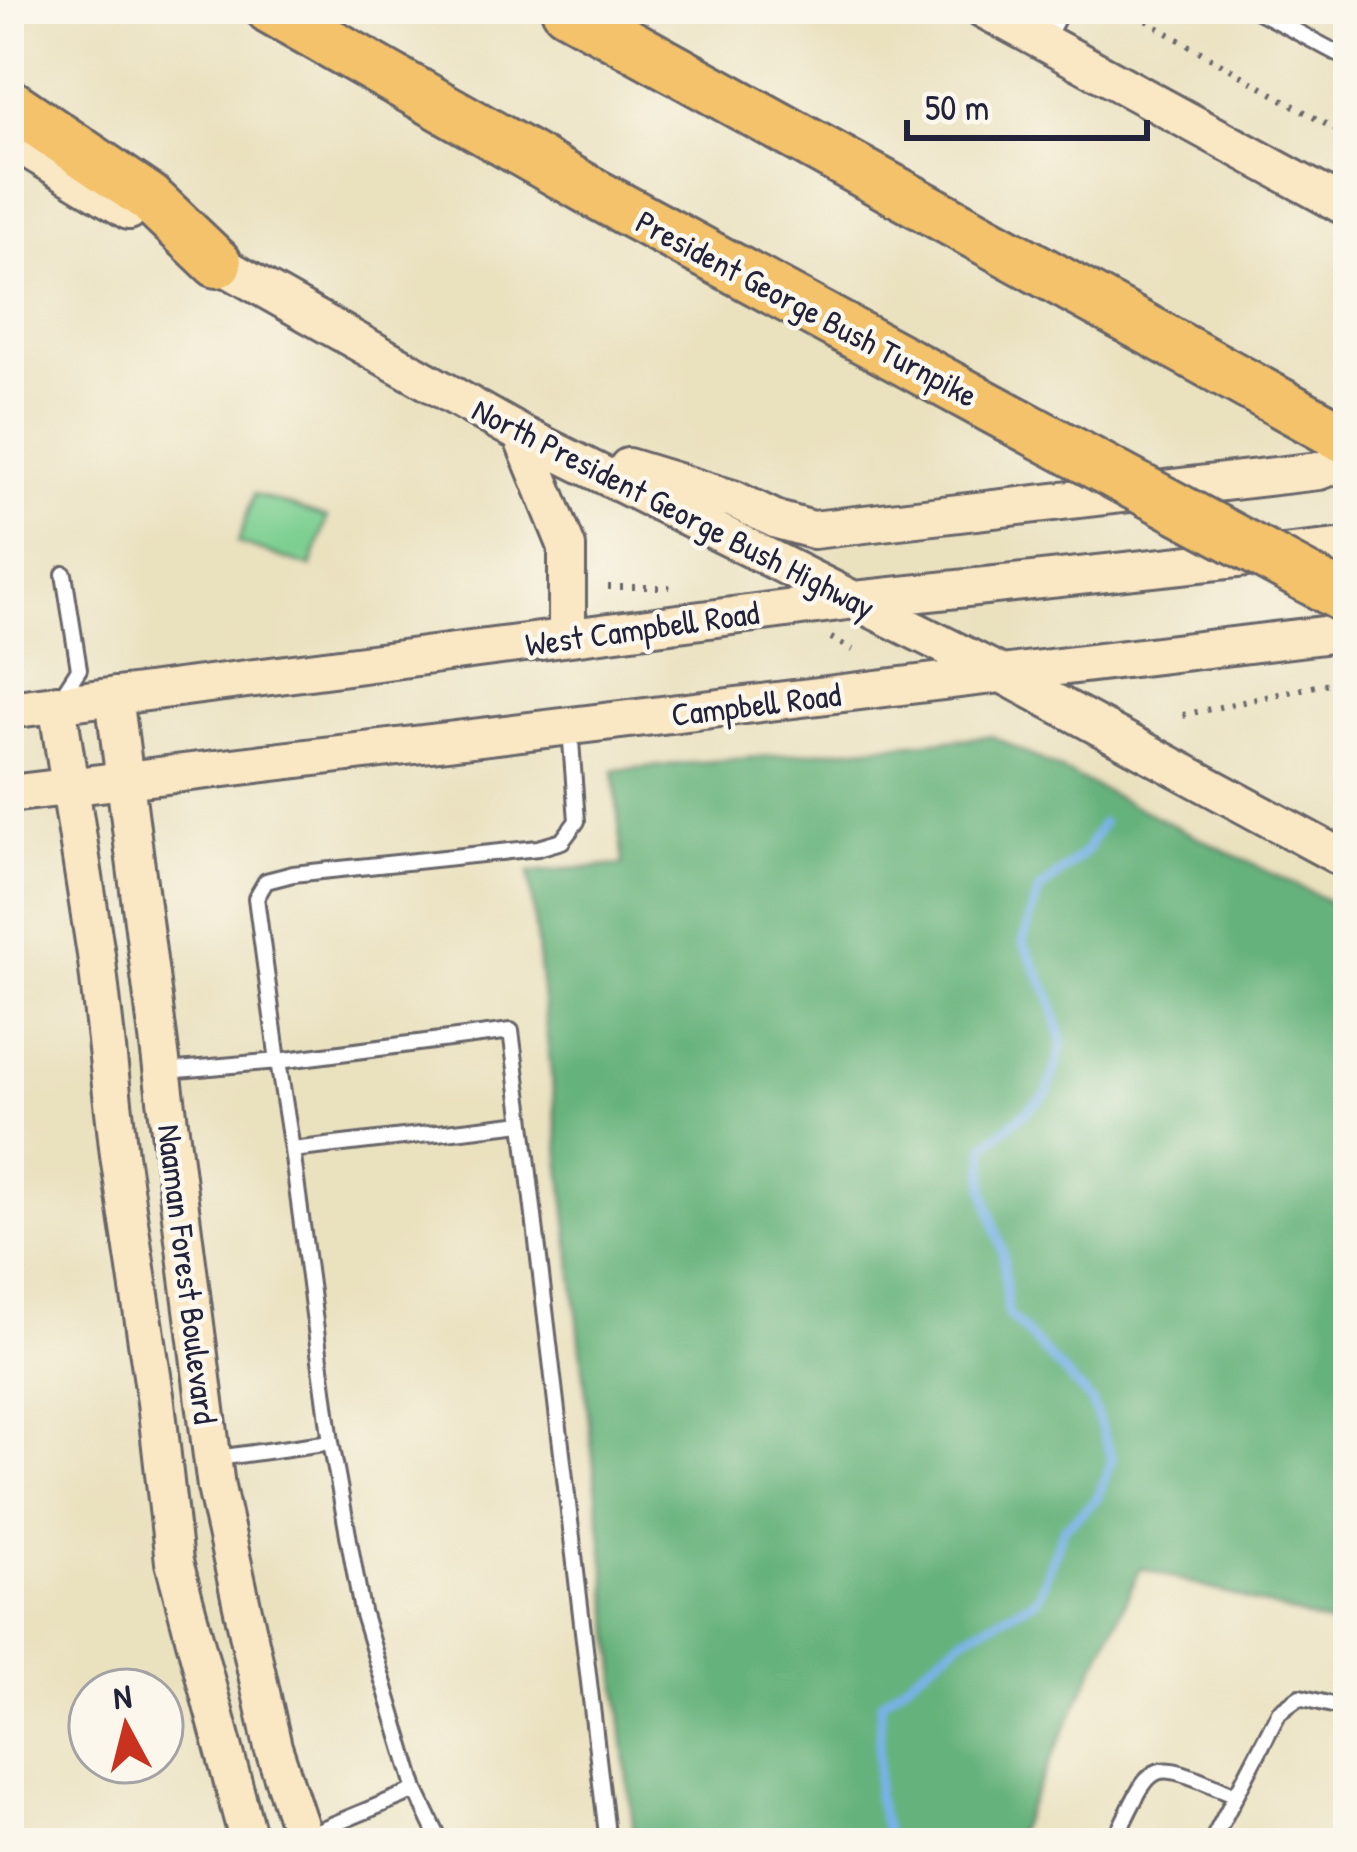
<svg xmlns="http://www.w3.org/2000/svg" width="1357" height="1852" font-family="'Patrick Hand',sans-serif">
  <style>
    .green { fill: #7dcf91; stroke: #507866; stroke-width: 3 }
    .forest { fill: #66b27b; stroke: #446a5b; stroke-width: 3 }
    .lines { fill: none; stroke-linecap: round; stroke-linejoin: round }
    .stream { stroke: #79b2e9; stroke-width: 9 }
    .lane-casing { stroke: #686569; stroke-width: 20 }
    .secondary-casing { stroke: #686569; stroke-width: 42 }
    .highway-casing { stroke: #686569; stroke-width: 54 }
    .path { stroke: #686569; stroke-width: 6; stroke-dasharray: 3 9; stroke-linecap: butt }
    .lane { stroke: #fff; stroke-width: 14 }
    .secondary { stroke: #fae7c3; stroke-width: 36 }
    .highway { stroke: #f3c26a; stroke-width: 48 }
    .highway-bridge-casing { stroke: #686569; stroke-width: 54; stroke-linecap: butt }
    .highway-bridge { stroke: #f3c26a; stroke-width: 48 }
    .labels { text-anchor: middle; stroke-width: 9; stroke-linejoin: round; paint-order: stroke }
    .street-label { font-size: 33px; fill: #22223b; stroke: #fbf7ec }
  </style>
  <rect width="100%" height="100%" fill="#fbf7ec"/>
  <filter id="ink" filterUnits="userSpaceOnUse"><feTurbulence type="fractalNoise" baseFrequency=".00833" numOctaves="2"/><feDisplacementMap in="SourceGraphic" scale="24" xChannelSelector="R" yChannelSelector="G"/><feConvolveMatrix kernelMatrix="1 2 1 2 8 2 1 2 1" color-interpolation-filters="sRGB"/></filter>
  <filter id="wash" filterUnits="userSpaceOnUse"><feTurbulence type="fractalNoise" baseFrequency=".004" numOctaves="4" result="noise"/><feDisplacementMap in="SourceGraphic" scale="48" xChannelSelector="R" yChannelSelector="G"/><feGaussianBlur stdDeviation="2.7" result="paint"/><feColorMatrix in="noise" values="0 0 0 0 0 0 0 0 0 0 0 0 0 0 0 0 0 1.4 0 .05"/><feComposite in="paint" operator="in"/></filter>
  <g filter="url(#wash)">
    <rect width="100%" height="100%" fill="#eae1bf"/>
    <!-- green -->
    <path class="green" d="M254,494L327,518L311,567L238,543Z"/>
    <!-- forest -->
    <path class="forest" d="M992,736L1348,911V1630L1141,1568L1012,1843H635L529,872L623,865L614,770Z"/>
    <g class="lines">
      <!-- stream -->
      <path class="stream" d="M889,1843L877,1796L881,1702L965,1636L1037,1599L1064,1528L1097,1499L1112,1459L1092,1402L1008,1314L1003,1254L985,1191V1146L1047,1094L1063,1043L1051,998L1023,942L1039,891L1086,851L1102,823"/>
    </g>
  </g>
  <g filter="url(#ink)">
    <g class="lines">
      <defs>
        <path id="lane" d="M1254,9L1348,59
          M1045,41L1062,9
          M62,695L79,669L64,574
          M167,1071L278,1061L256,898L266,881L293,874L538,848L562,841L577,821L570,728
          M292,1150L278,1061L511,1031L523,1123
          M217,1458L331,1442
          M416,1790L362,1611L331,1442L292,1150L523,1123L608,1843
          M303,1837L416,1790L441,1843
          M1113,1843C1156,1756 1146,1757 1236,1795
          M1211,1843L1279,1712L1300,1697L1348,1709"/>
        <path id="secondary" d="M983,9L1348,208
          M9,138L129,211
          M197,251L521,434L1002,674L1348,861
          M521,434L567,547V636
          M628,467L733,499L777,520L813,530L1319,471L1348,460
          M114,696L216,1487L273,1747L305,1843
          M57,703L97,961L119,1155L156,1402L174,1562L249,1843
          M9,710L855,600L1348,547
          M9,794L1348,632"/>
        <path id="highway" d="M270,9L594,193L1017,422
          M566,9L1348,440
          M9,103L149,198L217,263"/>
      </defs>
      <!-- lane casing -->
      <use href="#lane" class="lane-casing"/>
      <!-- secondary casing -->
      <use href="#secondary" class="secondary-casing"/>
      <!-- highway casing -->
      <use href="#highway" class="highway-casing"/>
      <!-- path -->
      <path class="path" d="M1126,9L1348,137
        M608,587H670
        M831,638L853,650
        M1183,715L1348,679"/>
      <!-- lane -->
      <use href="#lane" class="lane"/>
      <!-- secondary -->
      <use href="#secondary" class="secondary"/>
      <!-- highway -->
      <use href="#highway" class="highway"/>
      <defs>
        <path id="highway-bridge" d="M1017,422L1348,600"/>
      </defs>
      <!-- highway-bridge casing -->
      <use href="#highway-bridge" class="highway-bridge-casing"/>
      <!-- highway-bridge -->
      <use href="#highway-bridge" class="highway-bridge"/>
    </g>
  </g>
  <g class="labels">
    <!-- street labels -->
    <g class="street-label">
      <text transform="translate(807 308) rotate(28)" y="12">President George Bush Turnpike</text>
      <text transform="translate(674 508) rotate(27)" y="12">North President George Bush Highway</text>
      <text transform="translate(642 628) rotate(-8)" y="12">West Campbell Road</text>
      <text transform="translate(756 704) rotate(-7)" y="12">Campbell Road</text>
      <text transform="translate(188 1274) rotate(83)" y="12">Naaman Forest Boulevard</text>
    </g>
  </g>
  <!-- margin -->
  <rect width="1357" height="1852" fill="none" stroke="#fbf7ec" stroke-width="48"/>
  <!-- north arrow -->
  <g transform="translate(126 1726) rotate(353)"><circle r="57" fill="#fbf7ec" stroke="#a4a2a5" stroke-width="3"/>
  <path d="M0-9L21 45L0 30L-21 45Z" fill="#c8321e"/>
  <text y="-18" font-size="33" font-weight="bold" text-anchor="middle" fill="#22223b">N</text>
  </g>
  <!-- scale -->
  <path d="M907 120v18h240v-18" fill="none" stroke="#22223b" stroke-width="6"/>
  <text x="925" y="120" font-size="36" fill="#22223b" stroke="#fbf7ec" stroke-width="9" paint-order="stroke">50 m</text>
</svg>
